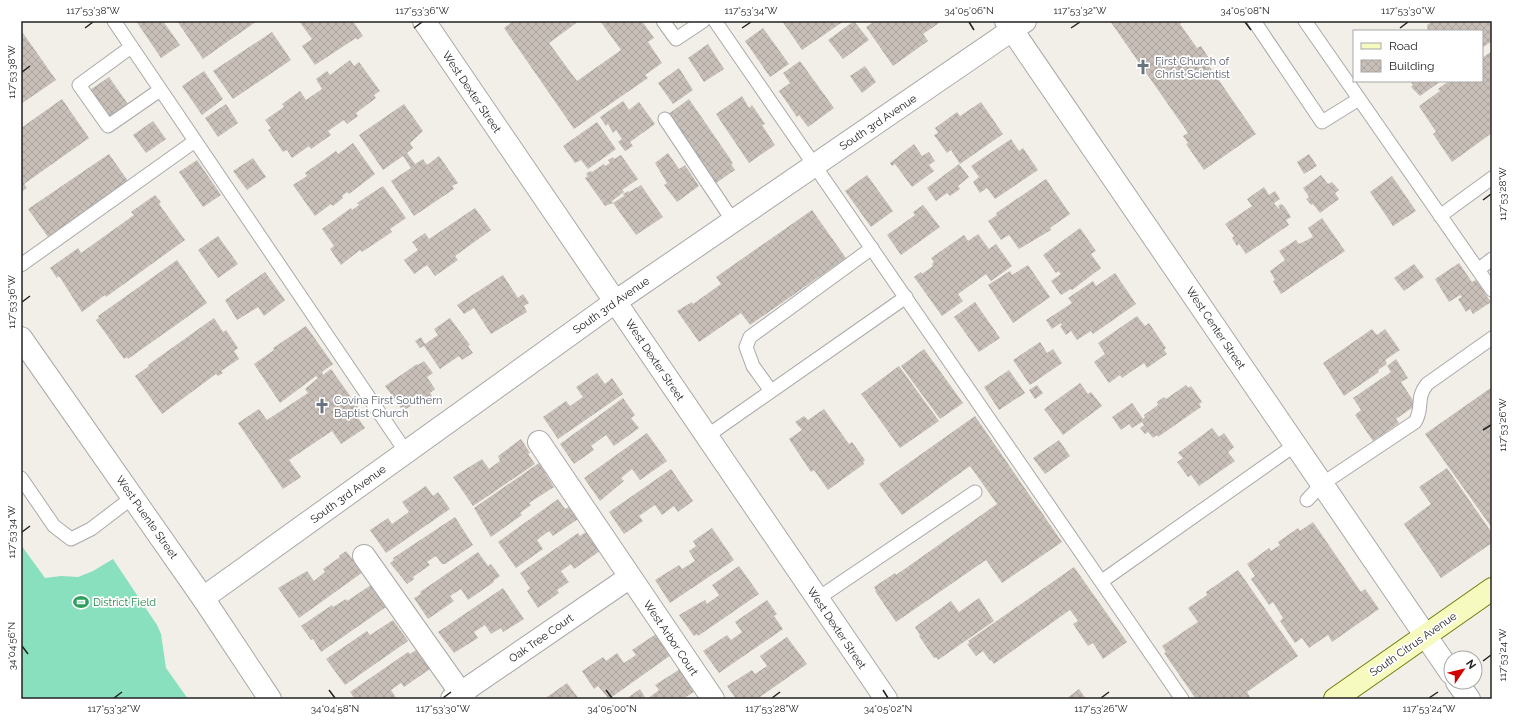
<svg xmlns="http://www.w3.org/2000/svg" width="1513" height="720" font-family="Raleway,sans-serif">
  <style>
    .pitch { fill: #88e0be }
    .building { fill: url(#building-cross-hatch) }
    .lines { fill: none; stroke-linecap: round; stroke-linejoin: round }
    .service-casing { stroke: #a9a9a9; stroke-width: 15 }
    .minor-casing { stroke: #a9a9a9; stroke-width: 24 }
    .tertiary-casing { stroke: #a9a9a9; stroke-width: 24 }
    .secondary-casing { stroke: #707d05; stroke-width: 24 }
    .service { stroke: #fff; stroke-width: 13 }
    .minor { stroke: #fff; stroke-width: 22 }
    .tertiary { stroke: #fff; stroke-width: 22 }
    .secondary { stroke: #f7fabf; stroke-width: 22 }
    .ticks { fill: none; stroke: #222; stroke-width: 1.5 }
    .labels { text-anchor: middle; stroke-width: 3.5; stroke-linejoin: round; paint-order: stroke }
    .worship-label { font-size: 11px; fill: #5b616d; stroke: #fff; text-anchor: start }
    .street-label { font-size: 11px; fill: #222; stroke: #fff }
    .leisure-label { font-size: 11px; fill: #27864d; stroke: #fff; text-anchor: start }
    .neatline { fill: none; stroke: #222; stroke-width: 1.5 }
    .ticks-label { font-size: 10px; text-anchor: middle; fill: #222 }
  </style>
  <defs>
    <pattern id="building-cross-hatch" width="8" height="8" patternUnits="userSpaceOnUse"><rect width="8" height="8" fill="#c7bfb8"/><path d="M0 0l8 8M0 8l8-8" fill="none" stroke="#aba49e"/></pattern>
  </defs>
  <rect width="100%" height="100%" fill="#f2efe9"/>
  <!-- pitch -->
  <path class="pitch" d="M21,545L45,578L61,576L78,577L93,571L113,559L157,625L161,634L166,668L188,699H21Z"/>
  <!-- building -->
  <path class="building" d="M136,21H163L180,45L161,58Z
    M177,21H257L203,59Z
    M299,21H353L363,36L357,40L356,38L315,65L302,46L312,39Z
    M513,21H579L549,43L577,81L621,50L600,21H642L654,38L648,42L662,63L645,75L648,78L574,129L504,28Z
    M782,21H844L802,50Z
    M854,21L869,40L843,59L828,40Z
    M875,21H942L923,34L928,41L893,66L866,27Z
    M1110,21H1184L1180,24L1197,48L1201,46L1210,60L1207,63L1256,134L1204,170L1186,144L1188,143L1183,136L1188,133Z
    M1433,21H1492V41L1482,48V31H1428L1427,25Z
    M763,28L789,64L770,77L745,41Z
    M272,32L291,60L233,99L213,71Z
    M23,33L56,80L21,104V35Z
    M708,44L724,69L704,82L688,58Z
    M1492,51V133L1452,162L1433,134L1436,132L1419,106L1440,91L1438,89L1449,81H1482V58Z
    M350,60L354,66L359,62L380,91L374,95L376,98L356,113L358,116L347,124L344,120L328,131L331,135L311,149L309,146L292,158L287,150L283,152L268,130L271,128L265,120L284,107L282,104L300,91L306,100L322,89L316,79L327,71L330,75Z
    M800,61L834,108L808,127L799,115L797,117L779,91L790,83L783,73Z
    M865,66L876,82L862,93L850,76Z
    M679,68L693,90L673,104L658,83Z
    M204,71L223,99L202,115L182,86Z
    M109,77L128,104L109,117L90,90Z
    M1410,81H1441L1420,96L1411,87L1413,85Z
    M742,96L749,108L752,105L765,124L762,125L775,145L749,163L716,114Z
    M62,99L89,138L24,184L27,188L21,192V128Z
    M689,99L733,163L731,164L735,170L716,183L713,177L711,179L667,115Z
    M623,101L629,110L639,102L655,124L630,142L633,146L625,151L618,142L622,139L616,130L613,133L608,124L606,126L600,117Z
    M981,102L1003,134L960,164L951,150L947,153L934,135L938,133L935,128L957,112L960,116Z
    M226,104L238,123L218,137L205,118Z
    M404,104L423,131L410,143L413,148L407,153L415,164L423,159L427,165L439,156L458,183L452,186L454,189L414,216L391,181L411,168L403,156L383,170L359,135Z
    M153,121L166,139L146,153L133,135Z
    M597,122L616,149L588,169L581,160L575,163L563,146Z
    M1011,139L1019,151L1023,148L1038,170L995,199L987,188L980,193L973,182L979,177L971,166Z
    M353,143L375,174L349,194L347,192L342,196L343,198L333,206L331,204L315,216L293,185L307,176L305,173L336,151L338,154Z
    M914,144L922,156L929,152L935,161L929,165L934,171L912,187L895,164L892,166L890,163Z
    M668,153L679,169L685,165L699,186L677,202L664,185L667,183L655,163Z
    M109,154L128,181L48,237L28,209Z
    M1309,154L1317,166L1304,174L1297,162Z
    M621,155L638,179L622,190L624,192L612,201L613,203L605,206L585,178L588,176L586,174L590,171L592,172L604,164L605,166L610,163L608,160L613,157L614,159Z
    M253,158L266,177L247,190L233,171Z
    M197,160L221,195L203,207L179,172Z
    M959,164L969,177L958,186L960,189L950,196L947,193L936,201L927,188Z
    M867,175L893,211L871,227L845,191Z
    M1321,175L1328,184L1332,182L1339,190L1335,193L1339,199L1320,213L1313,204L1311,205L1306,199L1309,197L1303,188Z
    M1392,176L1416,211L1393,226L1370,192Z
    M1046,179L1070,214L1050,228L1051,230L1019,249L1009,235L1001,240L988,221L997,215L996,213Z
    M641,185L663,217L636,235L613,203L624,196L623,194L628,191L629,192Z
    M383,186L406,218L390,229L392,232L362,252L360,250L341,265L330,249L334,246L322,229L351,208L352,210L359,205L357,203Z
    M1264,187L1269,195L1275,191L1280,199L1274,203L1279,209L1280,208L1278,206L1281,204L1284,206L1291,217L1286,220L1289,225L1246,254L1239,244L1237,246L1232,238L1234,236L1225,224L1252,206L1247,199Z
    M155,195L161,202L159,204L185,240L106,297L105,295L82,312L59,276L57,278L50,268L78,248L81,253L134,215L131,212Z
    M923,205L940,227L901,255L887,235L915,215L913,212Z
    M475,208L491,230L455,256L458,260L435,276L427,265L414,274L404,260L418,250L412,242L425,233L429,239Z
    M812,210L846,258L750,325L741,313L699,342L677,311L692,302L693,304L721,284L716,277Z
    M1322,218L1345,251L1281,294L1273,281L1275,280L1270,271L1285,260L1279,251L1296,240L1299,244L1313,237L1308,228Z
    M1080,228L1096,251L1091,254L1101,268L1072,290L1071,289L1061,295L1051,281L1061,274L1058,271L1056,273L1043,255Z
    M978,234L989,249L996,244L1012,266L991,281L986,274L958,294L963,301L942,316L914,277L921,272L922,274L933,266L932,264L934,262L931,258L964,235L968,241Z
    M218,236L238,264L218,278L198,250Z
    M177,260L207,303L128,359L127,357L124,359L96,320L99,318L98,316Z
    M1459,263L1472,282L1476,280L1491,302L1473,314L1470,309L1466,312L1458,299L1462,297L1460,295L1449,302L1435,279Z
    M1414,264L1424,277L1404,291L1394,278Z
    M1028,265L1050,297L1013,323L988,285L1010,271L1012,275Z
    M265,272L285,300L264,316L258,307L237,320L225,300Z
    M1115,273L1136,304L1093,334L1091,331L1077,340L1071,331L1066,335L1060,326L1062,325L1061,323L1052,329L1046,320L1072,303L1068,298L1093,281L1096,286Z
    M503,275L518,298L523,294L529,303L524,306L527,312L491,334L474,308L464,314L457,305Z
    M975,302L1000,338L979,352L954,317Z
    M1137,316L1145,326L1149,323L1166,348L1164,350L1167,354L1147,368L1144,363L1122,378L1120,375L1109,383L1094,362L1105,354L1098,343Z
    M214,318L223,332L226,330L238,348L234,351L239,359L221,371L223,373L218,376L216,374L162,414L135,376L149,366L148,365Z
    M450,318L470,345L468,346L473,353L462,360L459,356L440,369L424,346L420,348L415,341L421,337L425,344L438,335L434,329Z
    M306,326L333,364L322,372L323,375L331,369L361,411L356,415L365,428L341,444L332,431L289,460L301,477L283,489L238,423L259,409L267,420L308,393L305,389L318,378L316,376L280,403L254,364L274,350L273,348Z
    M1372,329L1377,335L1385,329L1400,350L1385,360L1387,364L1378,370L1379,372L1344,396L1323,363Z
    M1040,342L1047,353L1053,349L1062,363L1030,385L1013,360Z
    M924,349L963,403L940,419L901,366Z
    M1396,359L1408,378L1401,382L1416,405L1396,419L1399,423L1373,441L1355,415L1361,410L1353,398L1391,372L1387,366Z
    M424,361L433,373L427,377L435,389L430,393L432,396L420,405L418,401L403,411L385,386L417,364L418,365Z
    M899,366L939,421L900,448L861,394Z
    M1009,370L1025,393L999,410L984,387Z
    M597,373L605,384L612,378L623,394L558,439L543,417L566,401L570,406L583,397L576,387Z
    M1080,383L1088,394L1091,392L1102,406L1063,435L1044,409Z
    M1037,385L1043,393L1035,399L1029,390Z
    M1186,385L1188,388L1191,386L1202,402L1199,404L1201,407L1158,437L1157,435L1153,438L1148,432L1145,434L1140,428L1144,425L1142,422L1132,428L1129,424L1121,430L1112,417L1132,403L1143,419L1145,417L1144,415L1158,405L1157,402L1164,397L1166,399Z
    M1492,387V528L1425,434Z
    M623,398L635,415L631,418L639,428L614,446L606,435L591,446L594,450L574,464L560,444Z
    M824,409L849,444L852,442L865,460L863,462L864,464L828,490L814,470L811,472L789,439L802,430L795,422L804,416L808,420Z
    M975,416L1062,542L1002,583L986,560L896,622L875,591L876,590L874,587L895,573L896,575L997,504L970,466L902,515L879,484Z
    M1212,428L1219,437L1224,433L1234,447L1228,452L1235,461L1199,486L1191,475L1188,477L1177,462L1183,458L1178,453Z
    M647,433L667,461L640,480L632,469L621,478L624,481L600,501L584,478Z
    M521,439L530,453L528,454L535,464L473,506L453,477L482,459L489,469L500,461L498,456Z
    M1059,440L1070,456L1045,474L1033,458Z
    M539,463L554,487L529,503L531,505L520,513L522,515L491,537L474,508Z
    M1447,468L1492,533V543L1441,578L1404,524L1431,504L1419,487Z
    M671,469L693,501L678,512L674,506L662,515L655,505L639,516L643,521L624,534L609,512Z
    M426,486L433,496L438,492L450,509L386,553L370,530L388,518L392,524L409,512L402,502Z
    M558,499L565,509L569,507L578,519L553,536L549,531L537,540L543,549L516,568L498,542Z
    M455,517L473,545L445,564H442L436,556L427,562L430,565L413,577L414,579L407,584L390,563L394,560L393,558Z
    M1313,522L1361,592L1365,589L1379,609L1332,642L1328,635L1309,648L1302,638L1295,643L1280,621L1283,618L1273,602L1269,605L1251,579L1255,576L1247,564L1269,548L1271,551L1280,545L1278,542L1298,528L1300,531Z
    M712,528L734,560L670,603L655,580L679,565L682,569L695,561L689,551L696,546L693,541Z
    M586,532L600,551L574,569L571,564L561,571L569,582L557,590L559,593L538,608L527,591L530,588L520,573L578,533L580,536Z
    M346,551L363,572L299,618L278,588L307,571L314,581L325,572L323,569L340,557L339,556Z
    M478,552L488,566L491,564L500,576L493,581L494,582L468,600L461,589L450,596L454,601L428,619L414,598L421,594L420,592Z
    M739,566L759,594L698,636L697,634L694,636L679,615L705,600L707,604L719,595L712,585Z
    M1074,567L1127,642L1103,659L1093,643L1088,646L1073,624L1078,621L1070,610L994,664L991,660L990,661L983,651L976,656L967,644L970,643L968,641Z
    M1238,570L1298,656L1247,692L1251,699H1196L1164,653L1166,652L1162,646L1198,622L1188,608L1207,595L1206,592Z
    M371,585L386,607L321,652L313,639L311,640L301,626L332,605L333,607L346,599L347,601Z
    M503,588L524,619L503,632L501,628L491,634L485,625L474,632L478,638L454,653L438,632Z
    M979,598L994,621L938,660L936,657L934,658L919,636L920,635L915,627L951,601L959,612Z
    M767,600L777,614L774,616L783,629L719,673L703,651L727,635L731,640L742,632L735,622Z
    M393,620L408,641L345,685L326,659L367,631L370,635Z
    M656,634L671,655L609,699L598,686L594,689L582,671L603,657L606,661L617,653L624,663L636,655L632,650Z
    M787,637L807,664L757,699H736L727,686L752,670L755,674L767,666L760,656Z
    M416,650L430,669L404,687L401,683L391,690L397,699H355L350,692L408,652L410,654Z
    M680,669L695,691L683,699H647L659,690L655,685Z
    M567,683L579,699H548L547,697Z
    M640,689L646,699H626Z
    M1079,689L1086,699H1066Z"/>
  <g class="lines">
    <defs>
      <path id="service" d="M114,21L406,452
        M663,21L676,39L703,21
        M715,21L1182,699
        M1254,21L1322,122L1359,99
        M1305,21L1492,290
        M131,47L79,85L108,126L160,90
        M665,119L733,221
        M1440,216L1492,178
        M21,265L195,141
        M1478,270L1492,259
        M771,391L753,366L746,347L750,337L872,248
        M707,436L906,297
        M21,478L54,526L71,539L91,529L133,497
        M1307,500L1322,484L1415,422C1424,408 1415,399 1427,384L1492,338
        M1102,581L1295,445
        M817,599L975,492"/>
      <path id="minor" d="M424,21L886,699
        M1006,21L1451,673
        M539,442L713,699
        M364,556L465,699
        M203,598L615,302L1025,21
        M1457,682L1469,699
        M452,699L630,577"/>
      <path id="tertiary" d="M21,338L203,598L270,699"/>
      <path id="secondary" d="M1335,699L1492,589"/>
    </defs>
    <!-- service casing -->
    <use href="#service" class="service-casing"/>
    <!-- minor casing -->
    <use href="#minor" class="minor-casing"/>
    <!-- tertiary casing -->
    <use href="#tertiary" class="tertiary-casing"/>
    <!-- secondary casing -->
    <use href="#secondary" class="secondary-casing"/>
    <!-- service -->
    <use href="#service" class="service"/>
    <!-- minor -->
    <use href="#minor" class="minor"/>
    <!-- tertiary -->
    <use href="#tertiary" class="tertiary"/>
    <!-- secondary -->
    <use href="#secondary" class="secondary"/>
  </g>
  <!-- ticks -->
  <path class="ticks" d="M969,22L974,30M1245,22L1251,30M85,28L93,22M414,28L422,22M742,28L751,22M1071,28L1080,22M1400,28L1408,22M22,72L30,66M1483,200L1491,194M22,302L30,296M1483,430L1491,425M22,532L30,526M22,646L28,654M1483,661L1491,655M329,690L335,698M606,690L612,698M883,690L888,698M114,698L122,692M443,698L451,692M772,698L780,692M1101,698L1109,692M1429,698L1438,692"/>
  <!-- icons -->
  <defs>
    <symbol id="church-bare" viewBox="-9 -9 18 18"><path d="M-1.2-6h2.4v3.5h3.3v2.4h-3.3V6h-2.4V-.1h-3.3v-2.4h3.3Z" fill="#6b7280" stroke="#fff" stroke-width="2.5" paint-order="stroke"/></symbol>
    <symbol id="stadium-bare" viewBox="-9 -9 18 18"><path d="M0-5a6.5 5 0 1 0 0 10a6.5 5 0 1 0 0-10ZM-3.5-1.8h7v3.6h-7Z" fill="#2e9e5b" stroke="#fff" stroke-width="2.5" paint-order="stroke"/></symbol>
  </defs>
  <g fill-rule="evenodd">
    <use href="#church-bare" x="1132" y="56" width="22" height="22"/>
    <use href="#church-bare" x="311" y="395" width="22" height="22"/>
    <use href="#stadium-bare" x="70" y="591" width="22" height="22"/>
  </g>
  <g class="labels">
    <!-- worship labels -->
    <g class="worship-label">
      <text x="1155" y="65">First Church of<tspan x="1155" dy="13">Christ Scientist</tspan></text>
      <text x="334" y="404">Covina First Southern<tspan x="334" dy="13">Baptist Church</tspan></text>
    </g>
    <!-- street labels -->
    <g class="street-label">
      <text transform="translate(472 92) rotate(56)" y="4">West Dexter Street</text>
      <text transform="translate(878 122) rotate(-34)" y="4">South 3rd Avenue</text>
      <text transform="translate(611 305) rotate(-35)" y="4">South 3rd Avenue</text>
      <text transform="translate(1216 328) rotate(56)" y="4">West Center Street</text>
      <text transform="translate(655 360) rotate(56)" y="4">West Dexter Street</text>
      <text transform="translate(348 494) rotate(-36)" y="4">South 3rd Avenue</text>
      <text transform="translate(147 517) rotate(55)" y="4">West Puente Street</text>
      <text transform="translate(837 628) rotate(56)" y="4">West Dexter Street</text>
      <text transform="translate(541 638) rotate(-35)" y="4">Oak Tree Court</text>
      <text transform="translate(671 638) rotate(56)" y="4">West Arbor Court</text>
      <text transform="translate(1413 644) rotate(-35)" y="4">South Citrus Avenue</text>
    </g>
    <!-- leisure labels -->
    <g class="leisure-label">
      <text x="93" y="606">District Field</text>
    </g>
  </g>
  <!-- border -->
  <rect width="1513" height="720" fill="none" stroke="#ffffff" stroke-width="44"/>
  <!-- legend -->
  <rect x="1353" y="30" width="130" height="52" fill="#ffffff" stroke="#a7a7a7"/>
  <rect x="1361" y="43" width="20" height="6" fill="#f7fabf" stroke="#a7a7a7"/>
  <text x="1389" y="50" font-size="12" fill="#222222">Road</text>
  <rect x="1361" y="60" width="20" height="12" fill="url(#building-cross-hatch)" stroke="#a7a7a7"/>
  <text x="1389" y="70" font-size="12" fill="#222222">Building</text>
  <!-- north arrow -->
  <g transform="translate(1463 670) rotate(55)"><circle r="19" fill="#ffffff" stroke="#a7a7a7"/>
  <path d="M0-3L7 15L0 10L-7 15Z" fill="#d40000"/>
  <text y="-6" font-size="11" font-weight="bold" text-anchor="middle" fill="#222222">N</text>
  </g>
  <rect x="22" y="22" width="1469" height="676" class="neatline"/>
  <g class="ticks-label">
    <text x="93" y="14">117°53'38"W</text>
    <text x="422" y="14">117°53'36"W</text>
    <text x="751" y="14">117°53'34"W</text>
    <text x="969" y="14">34°05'06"N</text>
    <text x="1080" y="14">117°53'32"W</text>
    <text x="1245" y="14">34°05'08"N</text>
    <text x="1408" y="14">117°53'30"W</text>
    <text transform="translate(11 72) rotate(-90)" y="4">117°53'38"W</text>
    <text transform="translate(1502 194) rotate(-90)" y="4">117°53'28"W</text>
    <text transform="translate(11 302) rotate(-90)" y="4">117°53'36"W</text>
    <text transform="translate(1502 425) rotate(-90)" y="4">117°53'26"W</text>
    <text transform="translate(11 532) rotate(-90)" y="4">117°53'34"W</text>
    <text transform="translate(11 646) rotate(-90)" y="4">34°04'56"N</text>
    <text transform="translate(1502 655) rotate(-90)" y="4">117°53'24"W</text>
    <text x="114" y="712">117°53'32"W</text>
    <text x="335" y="712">34°04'58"N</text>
    <text x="443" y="712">117°53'30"W</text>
    <text x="612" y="712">34°05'00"N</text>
    <text x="772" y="712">117°53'28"W</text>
    <text x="888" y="712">34°05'02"N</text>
    <text x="1101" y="712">117°53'26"W</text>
    <text x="1429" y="712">117°53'24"W</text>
  </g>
</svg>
